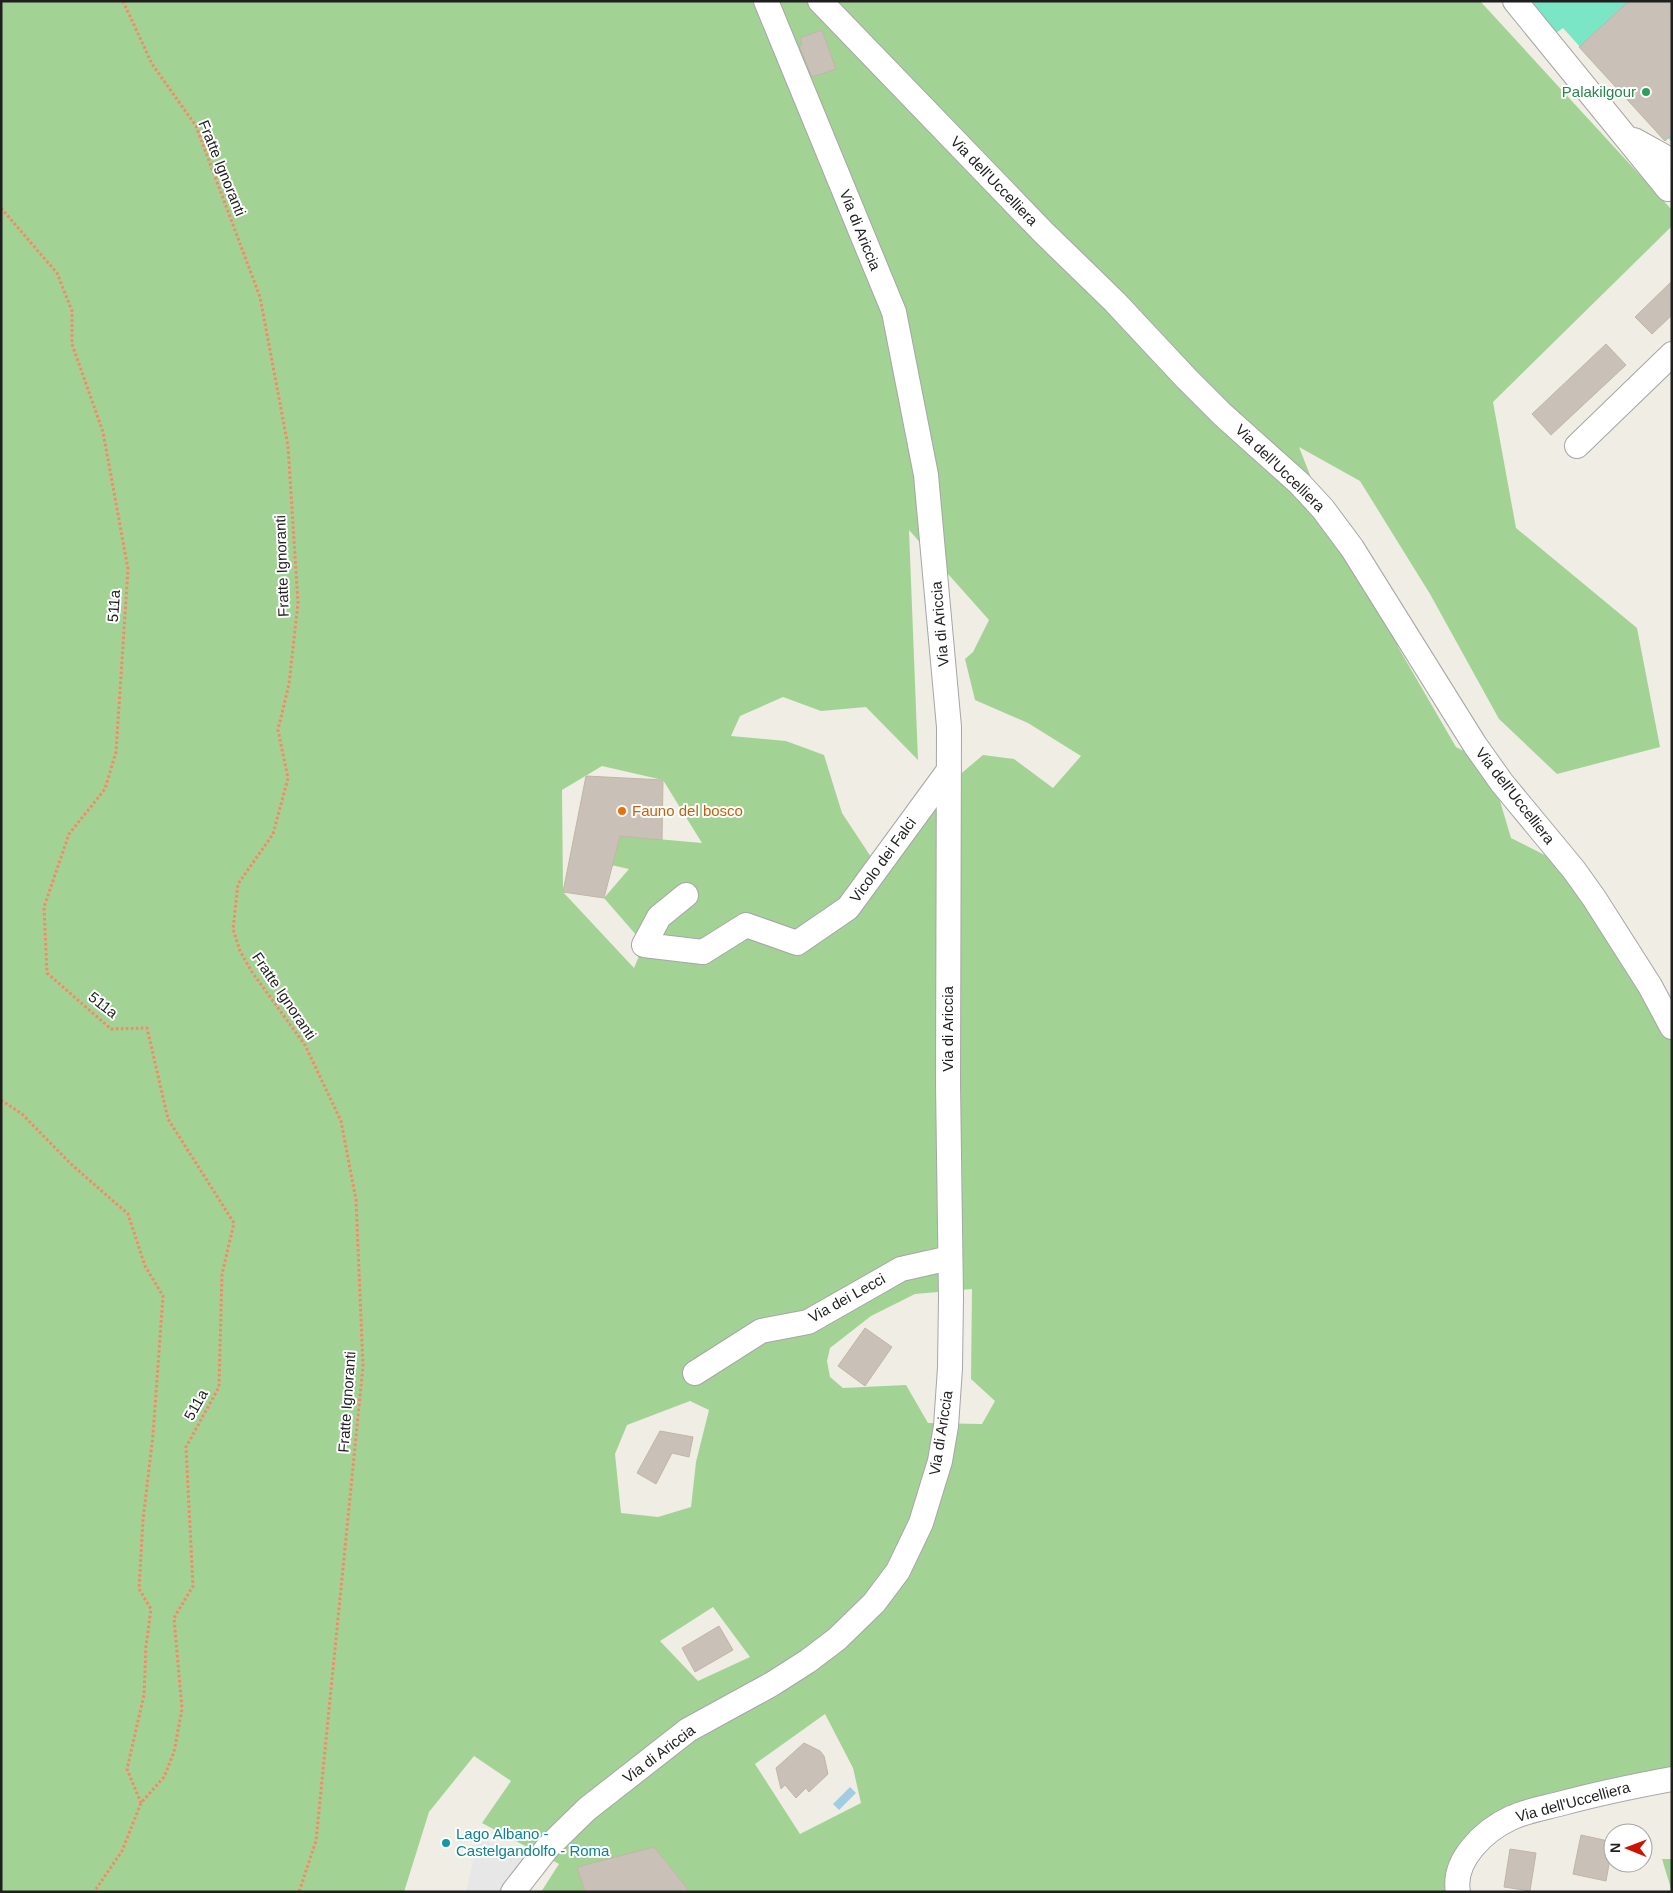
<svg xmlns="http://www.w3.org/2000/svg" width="1673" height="1893" font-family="Helvetica,sans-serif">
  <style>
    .forest { fill: #a2d395; fill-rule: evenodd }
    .pitch { fill: #7be6c6 }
    .parking { fill: #e7e7e7 }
    .water { fill: #a1cde2 }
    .building { fill: #c9c0b7; stroke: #c3b5a5 }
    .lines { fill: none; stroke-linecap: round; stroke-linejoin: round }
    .minor-casing { stroke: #a6a6a6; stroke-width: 26 }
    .path { stroke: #ff8366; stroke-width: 3; stroke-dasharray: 2.5 2.5; stroke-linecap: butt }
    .minor { stroke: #fff; stroke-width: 24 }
    .leisure-dot { fill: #2e9e5b; stroke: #fff; stroke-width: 2 }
    .food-dot { fill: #e8710a; stroke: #fff; stroke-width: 2 }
    .culture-dot { fill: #0f9aa8; stroke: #fff; stroke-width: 2 }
    .labels { text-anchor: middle; stroke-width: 4; stroke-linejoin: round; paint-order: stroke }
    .leisure-label { font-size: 15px; fill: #27864d; stroke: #fff; text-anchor: end }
    .street-label { font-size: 15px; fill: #1f1f1f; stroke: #fff }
    .food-label { font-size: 15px; fill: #c56008; stroke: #fff; text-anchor: start }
    .culture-label { font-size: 15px; fill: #0d838f; stroke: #fff; text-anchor: start }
  </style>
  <rect width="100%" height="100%" fill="#f0ede4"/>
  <!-- forest -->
  <path class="forest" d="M1,1H1480L1672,210V226L1493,402L1516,528L1637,628L1660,747L1557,774L1499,719L1430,594L1360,481L1299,447L1334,536L1388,606L1398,647L1456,747L1489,764L1511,838L1574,870L1672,1027V1779L1493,1829L1458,1892H690L654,1847L585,1892H541L559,1864L482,1823L511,1781L474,1756L429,1812L404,1892H1ZM909,530L989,620L973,652L965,659L975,700L1028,723L1081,756L1053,788L1014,759L983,755L911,816L875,863L842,813L824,755L786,741L731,736L740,716L783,697L821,711L866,707L918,760ZM602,766L663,780L702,843L590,833L602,863L629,869L604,898L644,944L634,968L563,892L562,790ZM972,1289L971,1379L995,1401L982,1424L928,1423L906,1385L843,1388L830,1377L827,1361L830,1348L871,1316L915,1294ZM690,1401L709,1410L696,1462L691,1507L658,1517L621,1513L615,1454L627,1425ZM713,1607L750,1657L698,1681L660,1641ZM825,1714L853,1768L861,1803L800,1834L755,1764Z
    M1662,1859H1672V1892Z"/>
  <!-- pitch -->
  <path class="pitch" d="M1528,1H1672V142L1668,138L1665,141L1563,28L1556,33Z"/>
  <!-- parking -->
  <path class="parking" d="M478,1839L540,1854L514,1892H466Z"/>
  <!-- water -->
  <path class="water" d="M850,1787L856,1793L839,1810L833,1804Z"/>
  <!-- building -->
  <path class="building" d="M1629,1H1672V134L1665,141L1579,47Z
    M822,30L836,69L812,77L799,46L802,45L800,38Z
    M1672,281V315L1652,334L1635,317Z
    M1606,344L1626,365L1551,435L1532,414Z
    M586,776L663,780L662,840L620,836L604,898L563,892Z
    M865,1328L892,1347L865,1386L838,1366Z
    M660,1431L693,1437L689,1457L672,1453L656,1484L637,1473Z
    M719,1626L733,1650L695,1672L682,1648Z
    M804,1743L820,1751L824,1756L828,1774L809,1792L806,1788L796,1798L785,1785L781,1789L776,1768Z
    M1581,1835L1613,1842L1606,1881L1573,1874Z
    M654,1847L690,1892H585L577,1867Z
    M1510,1849L1536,1853L1530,1891L1504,1887Z"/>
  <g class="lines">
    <defs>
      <path id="minor" d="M820,1L1043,232L1115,302L1186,378L1223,415L1299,483L1323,509L1352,548L1475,745L1502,783L1574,870L1594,898L1650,986L1672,1027
        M1515,1L1668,189
        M1634,140L1672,161
        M1577,446L1672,354
        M686,895L659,917L644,945L703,952L746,925L797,943L848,908L949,770
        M695,1373L761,1331L808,1322L901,1269L950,1258
        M513,1892L548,1847L587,1809L688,1730L772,1684L808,1661L837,1639L874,1603L898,1571L921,1523L940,1461L946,1426L950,1368L951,1297L948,1084L949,727L926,475L894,312L766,1
        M1458,1892C1452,1860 1485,1830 1511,1818C1526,1811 1543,1808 1559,1804C1596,1794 1634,1786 1672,1779"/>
    </defs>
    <!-- minor casing -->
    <use href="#minor" class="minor-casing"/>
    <!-- path -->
    <path class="path" d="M123,1L152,64L196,126L260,297L288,446L298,603L289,684L278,730L288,778L273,834L238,884L233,929L240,951L252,972L305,1045L341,1121L356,1200L363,1366L316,1841L299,1892
      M1,208L57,273L72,311V344L103,432L128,569L116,752L105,789L69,834L44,907L47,973L111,1029L147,1028L168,1119L234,1223L222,1274L219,1387L186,1447L193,1586L174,1618L182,1709L174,1752L164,1777L141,1803L122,1851L94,1892
      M1,1100L22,1114L72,1165L128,1214L145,1266L163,1296L153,1435L143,1520L139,1589L151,1609L146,1646L144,1695L127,1769L141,1803"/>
    <!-- minor -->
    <use href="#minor" class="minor"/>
  </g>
  <!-- markers -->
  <circle class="leisure-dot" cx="1646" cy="92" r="5"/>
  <circle class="food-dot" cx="622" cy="811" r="5"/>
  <circle class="culture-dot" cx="446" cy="1843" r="5"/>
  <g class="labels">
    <!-- leisure labels -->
    <g class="leisure-label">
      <text x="1636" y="97">Palakilgour</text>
    </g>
    <!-- street labels -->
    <g class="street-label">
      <text transform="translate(222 168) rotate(68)" y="5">Fratte Ignoranti</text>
      <text transform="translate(994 181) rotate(46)" y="5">Via dell'Uccelliera</text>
      <text transform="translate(860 230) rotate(68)" y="5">Via di Ariccia</text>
      <text transform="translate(1280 468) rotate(44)" y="5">Via dell'Uccelliera</text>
      <text transform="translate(282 566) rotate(-92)" y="5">Fratte Ignoranti</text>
      <text transform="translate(114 606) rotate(-86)" y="5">511a</text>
      <text transform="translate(940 624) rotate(-95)" y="5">Via di Ariccia</text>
      <text transform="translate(1515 796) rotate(52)" y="5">Via dell'Uccelliera</text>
      <text transform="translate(883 860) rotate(-54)" y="5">Vicolo dei Falci</text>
      <text transform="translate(284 996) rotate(56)" y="5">Fratte Ignoranti</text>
      <text transform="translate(103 1005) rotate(38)" y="5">511a</text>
      <text transform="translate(948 1029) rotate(-90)" y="5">Via di Ariccia</text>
      <text transform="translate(847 1298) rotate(-29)" y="5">Via dei Lecci</text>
      <text transform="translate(347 1402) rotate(-86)" y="5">Fratte Ignoranti</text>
      <text transform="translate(196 1405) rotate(-61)" y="5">511a</text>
      <text transform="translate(941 1433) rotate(-81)" y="5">Via di Ariccia</text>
      <text transform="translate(659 1754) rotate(-37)" y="5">Via di Ariccia</text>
      <text transform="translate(1573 1802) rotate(-15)" y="5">Via dell'Uccelliera</text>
    </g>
    <!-- food labels -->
    <g class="food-label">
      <text x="632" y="816">Fauno del bosco</text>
    </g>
    <!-- culture labels -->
    <g class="culture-label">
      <text x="456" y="1839">Lago Albano -<tspan x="456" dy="17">Castelgandolfo - Roma</tspan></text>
    </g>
  </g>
  <!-- border -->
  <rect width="1673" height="1893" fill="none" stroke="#1f1f1f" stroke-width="5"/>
  <!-- north arrow -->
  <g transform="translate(1628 1848) rotate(271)"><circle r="24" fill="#ffffff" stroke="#a5a5a5"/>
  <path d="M0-4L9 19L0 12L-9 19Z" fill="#cd1200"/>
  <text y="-8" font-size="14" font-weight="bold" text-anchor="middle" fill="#1f1f1f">N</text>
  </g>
</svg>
